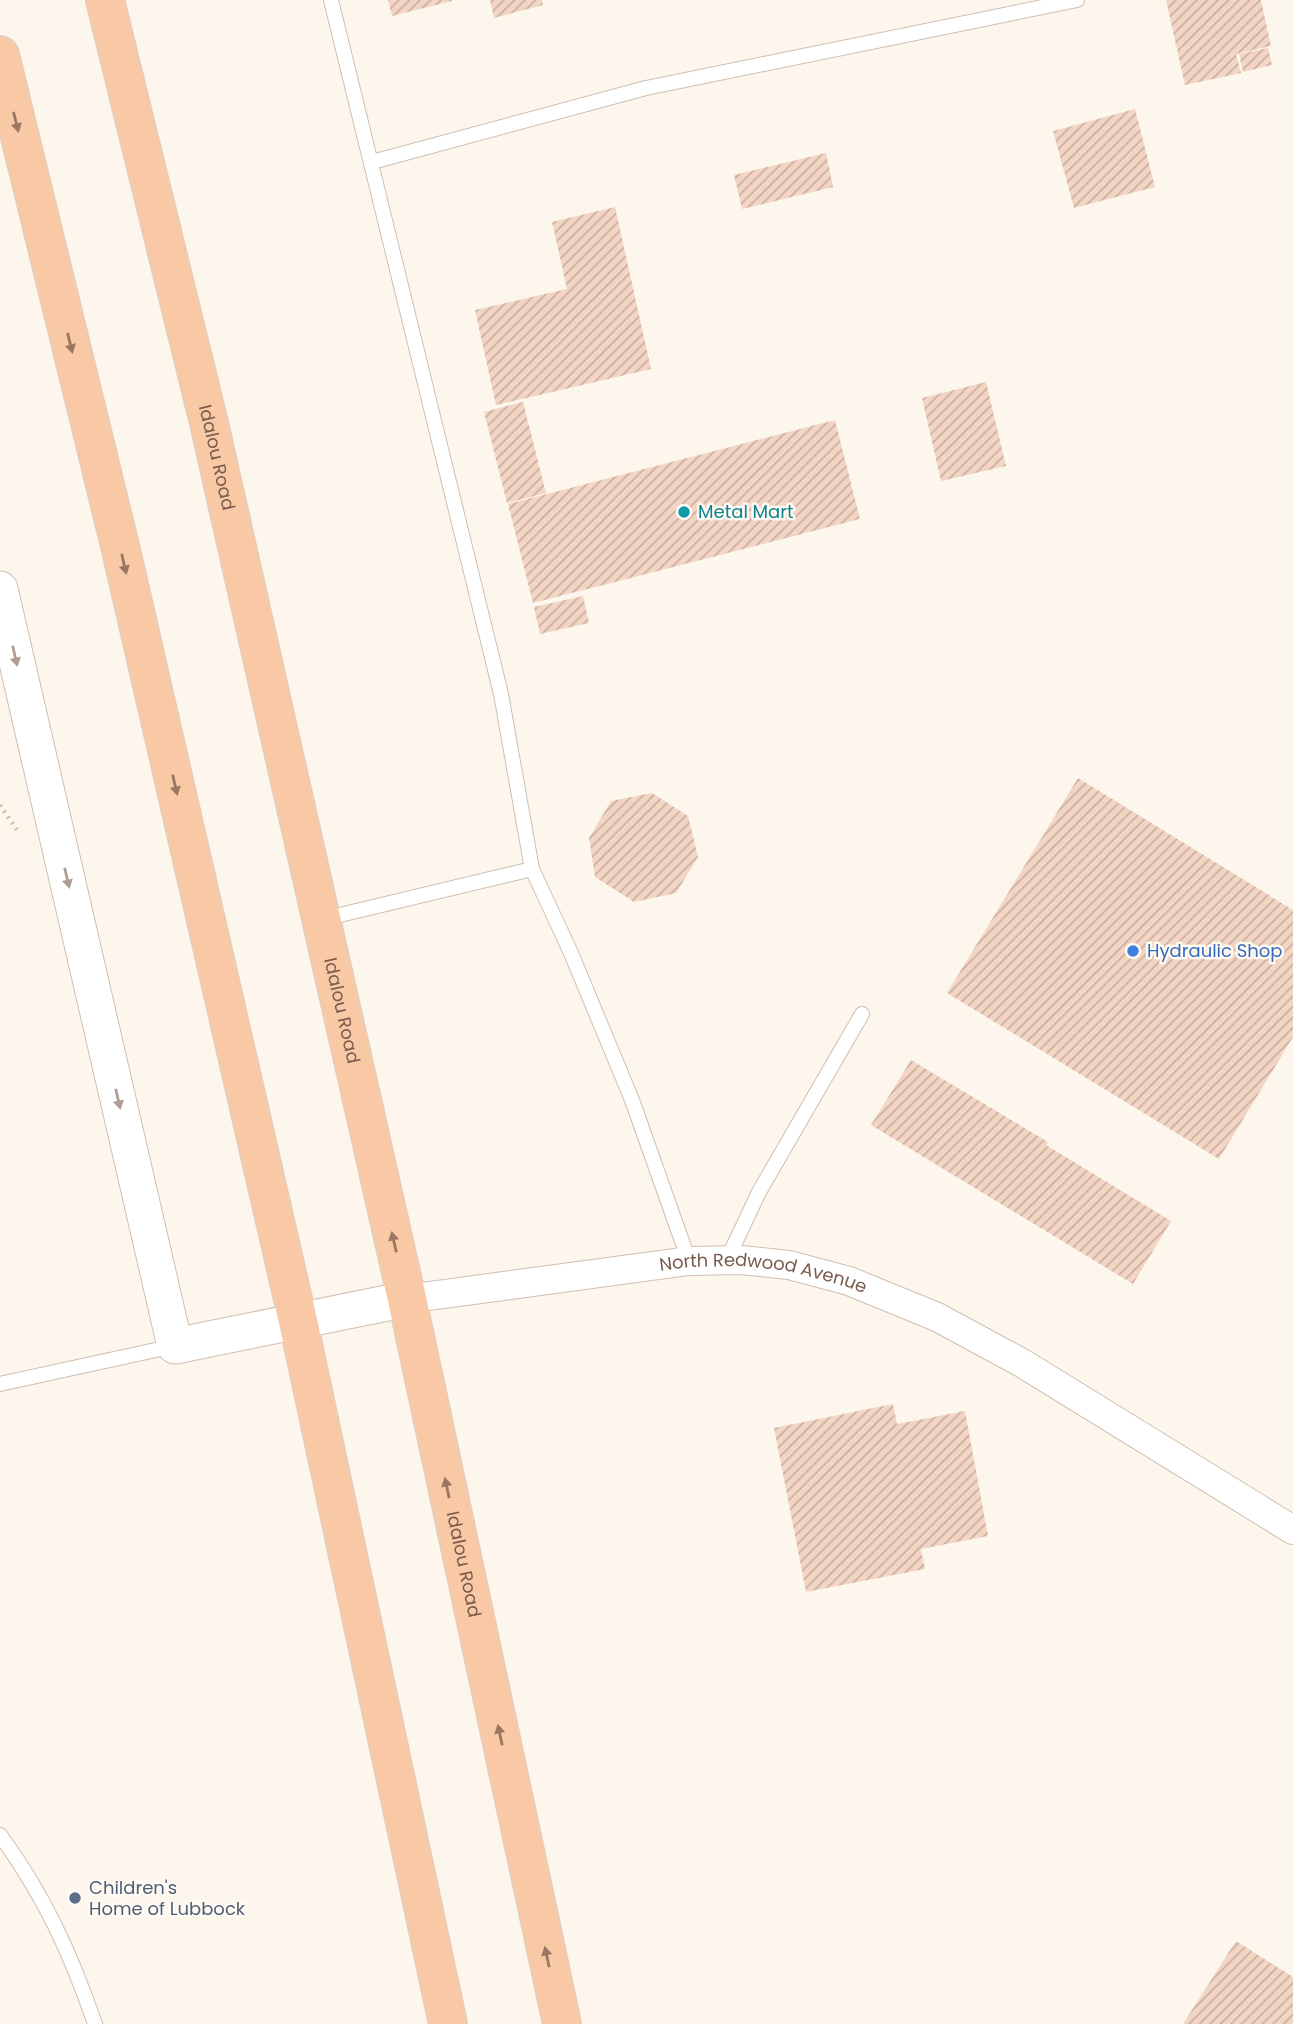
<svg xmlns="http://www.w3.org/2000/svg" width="1293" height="2024" font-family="Poppins,sans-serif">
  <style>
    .building { fill: url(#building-hatch) }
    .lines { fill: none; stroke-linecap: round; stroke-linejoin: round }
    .service-casing { stroke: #d1beb0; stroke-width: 16 }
    .minor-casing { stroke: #d1beb0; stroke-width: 30 }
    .tertiary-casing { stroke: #d1beb0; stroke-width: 37 }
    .trunk-casing { stroke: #dad1cd; stroke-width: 40 }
    .path { stroke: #d9b8a5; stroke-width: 4.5; stroke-dasharray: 2 5; stroke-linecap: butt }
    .service { stroke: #fff; stroke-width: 14 }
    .minor { stroke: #fff; stroke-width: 28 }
    .tertiary { stroke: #fff; stroke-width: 35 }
    .trunk { stroke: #f9c8a4; stroke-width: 38 }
    .oneway { fill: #9a7763 }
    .oneway2 { fill: #af9d94 }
    .culture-dot { fill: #0f9aa8; stroke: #fffaf3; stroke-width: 2.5 }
    .shop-dot { fill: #3f7fe0; stroke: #fffaf3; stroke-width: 2.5 }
    .service-dot { fill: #5c6f8a; stroke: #fffaf3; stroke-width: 2.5 }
    .labels { text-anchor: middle; stroke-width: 5; stroke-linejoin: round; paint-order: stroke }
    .street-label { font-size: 18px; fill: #7a5c4d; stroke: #fffaf3 }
    .culture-label { font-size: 18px; fill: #0d838f; stroke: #fffaf3; text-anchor: start }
    .shop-label { font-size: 18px; fill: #366cbe; stroke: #fffaf3; text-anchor: start }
    .service-label { font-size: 18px; fill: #4e5e75; stroke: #fffaf3; text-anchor: start }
  </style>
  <defs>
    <pattern id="building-hatch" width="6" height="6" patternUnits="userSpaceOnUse" patternTransform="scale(1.75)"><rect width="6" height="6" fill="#f3d5c3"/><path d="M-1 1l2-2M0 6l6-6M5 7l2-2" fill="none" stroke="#cab0a1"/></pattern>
  </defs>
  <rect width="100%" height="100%" fill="#fdf6ec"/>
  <!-- building -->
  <path class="building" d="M388,0H452V1L392,16Z
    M490,0H542L543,5L494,18Z
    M1166,0H1261L1271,46L1236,54L1241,73L1185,85Z
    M1268,48L1272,65L1243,72L1239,54Z
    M1135,109L1155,187L1074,208L1053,131Z
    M826,153L833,187L742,209L734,175Z
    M615,207L651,369L496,405L475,310L567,289L552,222Z
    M986,382L1006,466L941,481L922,398Z
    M523,402L546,493L507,503L484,412Z
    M835,420L860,519L533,603L508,504Z
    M583,596L589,623L540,634L534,607Z
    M1078,778L1293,910V1037L1219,1159L947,993Z
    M652,793L688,816L698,857L676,893L634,902L595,877L589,838L611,801Z
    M911,1060L1048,1142L1046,1145L1171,1221L1133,1284L871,1125Z
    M893,1404L897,1424L965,1411L988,1536L921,1549L925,1569L806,1592L774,1428Z
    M1236,1941L1293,1977V2024H1183Z"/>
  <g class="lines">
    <defs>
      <path id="service" d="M372,162L646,88L1077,0
        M532,869L571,953L632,1100L689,1261
        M323,919L532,869L501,694L331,0
        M727,1260L759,1192L862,1014
        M0,1384L174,1346
        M0,1835C44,1895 71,1954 95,2024"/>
      <g id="minor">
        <path id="s1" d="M407,1299L689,1261L741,1260L789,1265L849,1281L937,1317L1022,1363L1293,1530"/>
      </g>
      <path id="tertiary" d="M0,589L175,1346L407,1299"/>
      <g id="trunk">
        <path id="s2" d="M105,0L209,423L407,1299L562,2024"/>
        <path d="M0,55L121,550L298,1321L448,2024"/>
      </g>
    </defs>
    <!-- service casing -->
    <use href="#service" class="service-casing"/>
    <!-- minor casing -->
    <use href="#minor" class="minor-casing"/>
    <!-- tertiary casing -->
    <use href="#tertiary" class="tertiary-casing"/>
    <!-- trunk casing -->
    <use href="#trunk" class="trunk-casing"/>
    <!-- path -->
    <path class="path" d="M0,805L19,833"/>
    <!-- service -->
    <use href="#service" class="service"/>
    <!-- minor -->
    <use href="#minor" class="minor"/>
    <!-- tertiary -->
    <use href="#tertiary" class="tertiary"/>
    <!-- trunk -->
    <use href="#trunk" class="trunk"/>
  </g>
  <!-- one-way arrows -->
  <defs><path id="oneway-solid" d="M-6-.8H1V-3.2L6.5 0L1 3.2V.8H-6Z" transform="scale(1.75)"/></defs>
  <g class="oneway">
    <use href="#oneway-solid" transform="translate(16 122) rotate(76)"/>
    <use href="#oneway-solid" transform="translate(70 343) rotate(76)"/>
    <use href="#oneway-solid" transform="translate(124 564) rotate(77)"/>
    <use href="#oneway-solid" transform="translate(175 785) rotate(77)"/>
    <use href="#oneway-solid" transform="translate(394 1242) rotate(-103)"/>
    <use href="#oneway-solid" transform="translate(447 1488) rotate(-102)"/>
    <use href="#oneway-solid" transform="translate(500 1735) rotate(-102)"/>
    <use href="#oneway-solid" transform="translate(547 1957) rotate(-102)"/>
  </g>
  <g class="oneway2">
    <use href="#oneway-solid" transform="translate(15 656) rotate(77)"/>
    <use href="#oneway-solid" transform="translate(67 878) rotate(77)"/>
    <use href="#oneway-solid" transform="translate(118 1099) rotate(77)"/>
  </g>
  <!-- markers -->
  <circle class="culture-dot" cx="684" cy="512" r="7"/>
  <circle class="shop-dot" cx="1133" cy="951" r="7"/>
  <circle class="service-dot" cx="75" cy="1898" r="7"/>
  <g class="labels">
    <!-- street labels -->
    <g class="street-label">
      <text dy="6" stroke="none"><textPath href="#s2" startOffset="471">Idalou Road</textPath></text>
      <text dy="6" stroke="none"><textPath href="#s2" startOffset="1038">Idalou Road</textPath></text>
      <text dy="6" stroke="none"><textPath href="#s1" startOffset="360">North Redwood Avenue</textPath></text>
      <text dy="6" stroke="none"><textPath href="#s2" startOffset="1605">Idalou Road</textPath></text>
    </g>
    <!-- culture labels -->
    <g class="culture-label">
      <text x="698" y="518">Metal Mart</text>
    </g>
    <!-- shop labels -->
    <g class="shop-label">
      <text x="1147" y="957">Hydraulic Shop</text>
    </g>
    <!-- service labels -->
    <g class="service-label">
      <text x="89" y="1894">Children's<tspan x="89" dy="21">Home of Lubbock</tspan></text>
    </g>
  </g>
</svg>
